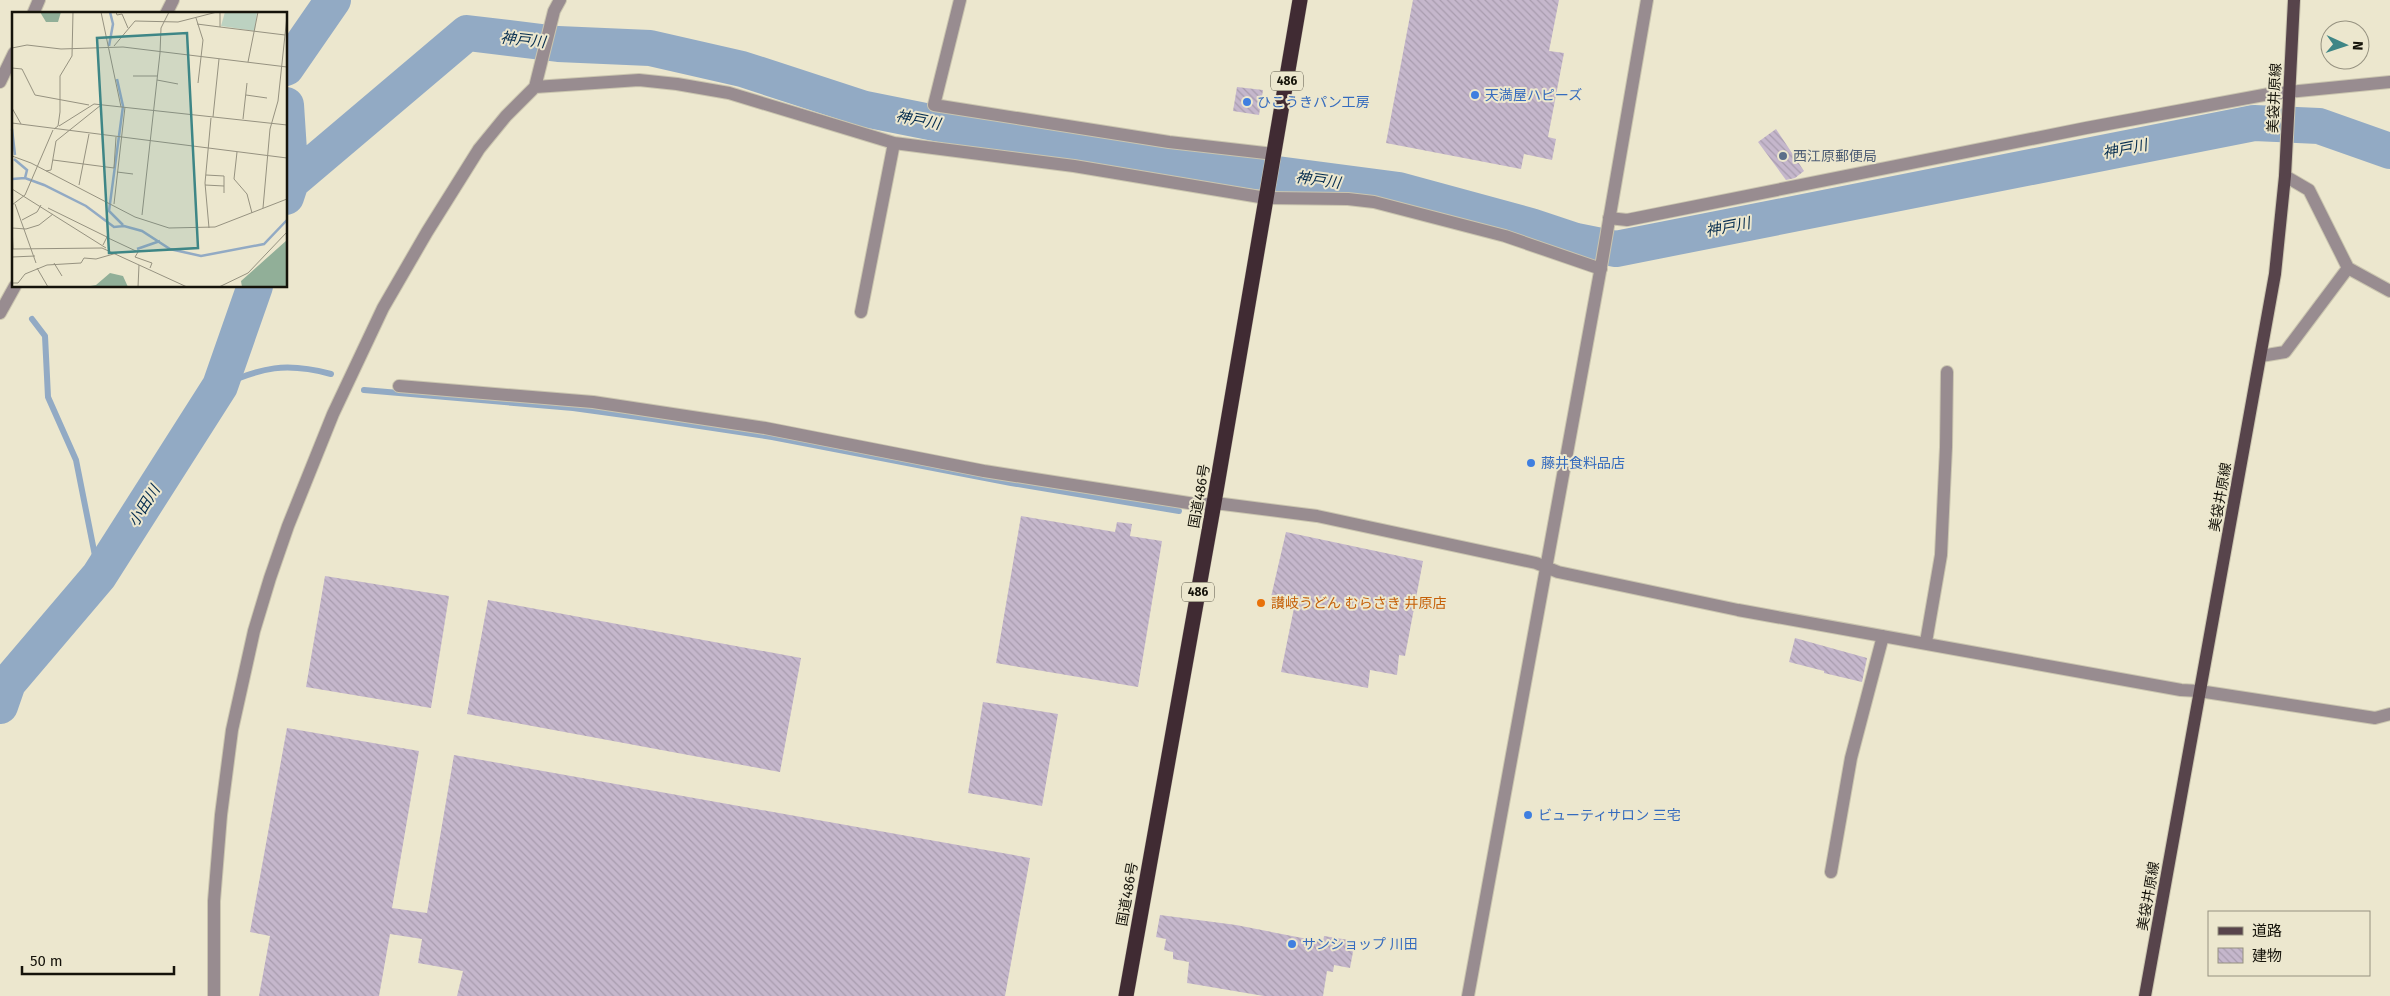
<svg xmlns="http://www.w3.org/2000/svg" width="2390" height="996" font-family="'Fira Sans','Noto Sans JP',sans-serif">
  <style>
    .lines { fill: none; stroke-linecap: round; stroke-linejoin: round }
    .stream { stroke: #92aac4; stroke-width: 6 }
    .river { stroke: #92aac4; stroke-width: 36 }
    .building { fill: url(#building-back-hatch) }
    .minor-casing { stroke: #cac5af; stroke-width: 14 }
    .major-casing { stroke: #cac5af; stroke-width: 14 }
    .highway-casing { stroke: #cac5af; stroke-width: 16 }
    .minor { stroke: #988c90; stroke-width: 12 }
    .major { stroke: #57444b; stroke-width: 12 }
    .highway { stroke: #402b33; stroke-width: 15 }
    .shop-dot { fill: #3f7fe0; stroke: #ece7ce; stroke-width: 2 }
    .service-dot { fill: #5c6f8a; stroke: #ece7ce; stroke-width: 2 }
    .food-dot { fill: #e8710a; stroke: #ece7ce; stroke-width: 2 }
    .labels { text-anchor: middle; stroke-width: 4; stroke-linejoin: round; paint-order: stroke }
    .shield { fill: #ece7ce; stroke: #565345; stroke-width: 1 }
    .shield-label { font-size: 12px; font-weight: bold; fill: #15130a }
    .shop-label { font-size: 14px; fill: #366cbe; stroke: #ece7ce; text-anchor: start }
    .street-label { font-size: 14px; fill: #15130a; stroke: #ece7ce }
    .service-label { font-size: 14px; fill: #4e5e75; stroke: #ece7ce; text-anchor: start }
    .food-label { font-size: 14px; fill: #c56008; stroke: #ece7ce; text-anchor: start }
    .water-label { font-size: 15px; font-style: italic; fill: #032b4e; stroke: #ece7ce }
    .inset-river { fill: none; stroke: #92aac4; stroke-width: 2.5 }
    .inset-road { fill: none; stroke: #969280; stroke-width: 1 }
    .view { fill: #3e8686; fill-opacity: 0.15; stroke: #3e8686; stroke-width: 2.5 }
    .inset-edge { fill: none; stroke: #15130a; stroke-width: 2.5 }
  </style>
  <defs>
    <pattern id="building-back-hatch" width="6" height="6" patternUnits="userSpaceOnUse" patternTransform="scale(1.25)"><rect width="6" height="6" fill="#c5b7cc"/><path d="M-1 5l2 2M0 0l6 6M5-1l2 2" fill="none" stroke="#a89cae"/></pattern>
  </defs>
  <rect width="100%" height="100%" fill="#ece7ce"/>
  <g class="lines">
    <!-- stream -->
    <path class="stream" d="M32,319L45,336L48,397L76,460L99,576
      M220,386C262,367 286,362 331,374
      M364,390L573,408L653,419L772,437L1011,483L1179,511"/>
    <!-- river -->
    <path class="river" d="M286,68L333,0
      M286,105L291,182L286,197
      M291,182L467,33L558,44L650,48L742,69L865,109L1025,141L1399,190L1531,226L1576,241L1616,249L2254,123L2319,126L2390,151
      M0,706L8,683L99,576L220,386L255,286"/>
  </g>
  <!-- building -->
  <path class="building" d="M1413,0H1559L1549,51L1564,53L1548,137L1556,139L1552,160L1524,154L1521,169L1386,143Z
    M1237,87L1263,90L1259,115L1233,111Z
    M1776,129L1804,171L1795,178L1786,180L1758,142Z
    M1021,516L1115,532L1117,522L1132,524L1130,536L1162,541L1138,687L996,663Z
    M1286,532L1423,561L1405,656L1399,655L1397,675L1370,670L1368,688L1281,672L1295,603L1271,597Z
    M325,576L449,596L431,708L306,687Z
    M488,600L801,658L780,772L467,714Z
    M1795,638L1867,658L1862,682L1824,673V671L1789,662Z
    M983,702L1058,714L1042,806L968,793Z
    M287,728L419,751L392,908L427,913L454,755L1030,858L1005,996H457L463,971L418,963L422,939L390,934L379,996H259L270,936L250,932Z
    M1160,915L1236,925L1323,942L1324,936L1355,941L1350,968L1334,965L1333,972L1327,971L1323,996H1264L1187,983L1189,962L1173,959V952L1164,950L1166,939L1156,937Z"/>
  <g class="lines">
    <defs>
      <path id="minor" d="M960,0L934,105L1169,142L1274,154
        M33,14L39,0
        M166,14L173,0
        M0,82L14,53
        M535,87L639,80L677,84L729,93L894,143L1074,166L1266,198L1348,199L1374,202L1505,236L1601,269
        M2285,176L2309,190L2348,268L2390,291
        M1609,218L1627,220L2086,128L2269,94L2390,82
        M861,312L894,143
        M0,313L15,286
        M2261,356L2285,352L2348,268
        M399,386L593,402L765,428L984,471L1195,504H1223L1317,516L1536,563L1558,572L1738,610L2181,690L2199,691L2375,718L2390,714
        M1926,642L1941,555L1946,447L1947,372
        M1831,872L1851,758L1883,636
        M214,996V901L221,815L232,730L254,631L270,578L288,526L333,414L383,308L427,232L479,149L506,116L535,87L554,11L560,0
        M1468,996L1602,261L1647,0"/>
      <path id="major" d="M2145,996L2275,274L2285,176L2294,0"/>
      <path id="highway" d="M1126,996L1214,503L1300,0"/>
    </defs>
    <!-- minor casing -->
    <use href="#minor" class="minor-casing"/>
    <!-- major casing -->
    <use href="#major" class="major-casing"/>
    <!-- highway casing -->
    <use href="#highway" class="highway-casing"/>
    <!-- minor -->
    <use href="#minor" class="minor"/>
    <!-- major -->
    <use href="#major" class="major"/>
    <!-- highway -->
    <use href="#highway" class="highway"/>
  </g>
  <!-- markers -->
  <g class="shop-dot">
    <circle cx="1475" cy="95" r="5"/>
    <circle cx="1247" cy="102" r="5"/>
    <circle cx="1531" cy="463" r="5"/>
    <circle cx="1528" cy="815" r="5"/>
    <circle cx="1292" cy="944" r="5"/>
  </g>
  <circle class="service-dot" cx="1783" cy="156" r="5"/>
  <circle class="food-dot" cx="1261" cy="603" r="5"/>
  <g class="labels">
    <!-- shield labels -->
    <g class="shield">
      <rect x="1271" y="71.5" width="32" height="19" rx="4"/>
      <rect x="1182" y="582.5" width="32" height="19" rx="4"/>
    </g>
    <g class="shield-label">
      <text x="1287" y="85">486</text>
      <text x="1198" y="596">486</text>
    </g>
    <!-- shop labels -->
    <g class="shop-label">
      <text x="1485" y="100">天満屋ハピーズ</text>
      <text x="1257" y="107">ひこうきパン工房</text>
      <text x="1541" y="468">藤井食料品店</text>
      <text x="1538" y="820">ビューティサロン 三宅</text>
      <text x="1302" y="949">サンショップ 川田</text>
    </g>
    <!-- street labels -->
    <g class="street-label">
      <text transform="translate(2274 98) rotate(-87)" y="5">美袋井原線</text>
      <text transform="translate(1199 496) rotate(-80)" y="5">国道486号</text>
      <text transform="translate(2220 497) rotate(-80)" y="5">美袋井原線</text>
      <text transform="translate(1127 894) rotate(-80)" y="5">国道486号</text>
      <text transform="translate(2148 896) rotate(-80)" y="5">美袋井原線</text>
    </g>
    <!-- service labels -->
    <g class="service-label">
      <text x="1793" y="161">西江原郵便局</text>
    </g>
    <!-- food labels -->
    <g class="food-label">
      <text x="1271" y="608">讃岐うどん むらさき 井原店</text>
    </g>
    <!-- water labels -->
    <g class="water-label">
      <text transform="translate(523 40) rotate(6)" y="5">神戸川</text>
      <text transform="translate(918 120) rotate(11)" y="5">神戸川</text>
      <text transform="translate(2125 149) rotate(-11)" y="5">神戸川</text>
      <text transform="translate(1318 180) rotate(8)" y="5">神戸川</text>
      <text transform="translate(1728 227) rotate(-11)" y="5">神戸川</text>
      <text transform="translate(144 506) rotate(-58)" y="5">小田川</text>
    </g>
  </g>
  <!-- overview -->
  <g transform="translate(12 12)">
    <rect width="275" height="275" fill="#ece7ce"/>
    <path d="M28,0H49L46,10H34ZM275,228V275H230L229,269ZM98,261L111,264L116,275H73L84,273Z" fill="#91af98"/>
    <path d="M213,0H245L243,19L209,14Z" fill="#bcd2c1"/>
    <path class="inset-river" d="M97,34L101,12L98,0M105,67L111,94L97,199L111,213M0,117L3,143M2,147L15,158L13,166M0,167L13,166L32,173L74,194L102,215L112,214L130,219L158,237L189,244L252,232L275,208M125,237L148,229"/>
    <path class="inset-road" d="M89,0L109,95M104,0L105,3L110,2L116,16M208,0V15L273,23M184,6L191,28L186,71M185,12L208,15M102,34L123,9L166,10L205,0M0,36L15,33L49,37L111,35L275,55M236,50L246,0M0,56L10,57L23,83L77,93M121,64H145M145,68L166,72M234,83L255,86M0,96L9,112M201,105L207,47M231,107L235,71M0,111L275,146M47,114L82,92L275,113M42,117L46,114L48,100V64L60,44L61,0M225,140L222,167L235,182L240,201M0,144L19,151L123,205L157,216L203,215L275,187M41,148L102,156L104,125M34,159L39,158L44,129L89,93M105,160L121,162M194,163L212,164V181M67,173L77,122M193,173L212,174M0,177L94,236M3,192L24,251M102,192L113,95M0,193L13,183L41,118M36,196L95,225L91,233M251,196L258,117L266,89L275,4M130,203L148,41L149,16L157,0M10,208L25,200L29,193M0,213L1,237M0,216L14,217L27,213L41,202M197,216L193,171L199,106M94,225L126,240L123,245L140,251L138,256M0,237L90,236L175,275M0,245L23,244M42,251L50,264M25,256L36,275M0,271H6L13,262L35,253L69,251L72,246L84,247L105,241M126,275L127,253M207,275L236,261L275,220"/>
    <path class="view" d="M175,21L186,236L97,241L85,26Z"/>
    <rect width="275" height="275" class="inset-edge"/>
  </g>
  <!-- legend -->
  <rect x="2208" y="911" width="162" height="65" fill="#ece7ce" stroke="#969280"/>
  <rect x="2218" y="927" width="25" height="8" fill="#57444b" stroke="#969280"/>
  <text x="2252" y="936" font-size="15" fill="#15130a">道路</text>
  <rect x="2218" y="948" width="25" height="15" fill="url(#building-back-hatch)" stroke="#969280"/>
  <text x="2252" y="961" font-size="15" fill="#15130a">建物</text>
  <!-- north arrow -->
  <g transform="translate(2345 45) rotate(93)"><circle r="24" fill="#ece7ce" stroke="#969280"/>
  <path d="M0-4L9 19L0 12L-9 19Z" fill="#3e8686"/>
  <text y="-8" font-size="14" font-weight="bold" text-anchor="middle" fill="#15130a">N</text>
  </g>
  <!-- scale -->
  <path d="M22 966v8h152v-8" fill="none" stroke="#15130a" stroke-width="2.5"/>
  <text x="30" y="966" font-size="15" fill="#15130a" stroke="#ece7ce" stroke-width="4" paint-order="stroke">50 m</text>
</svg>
